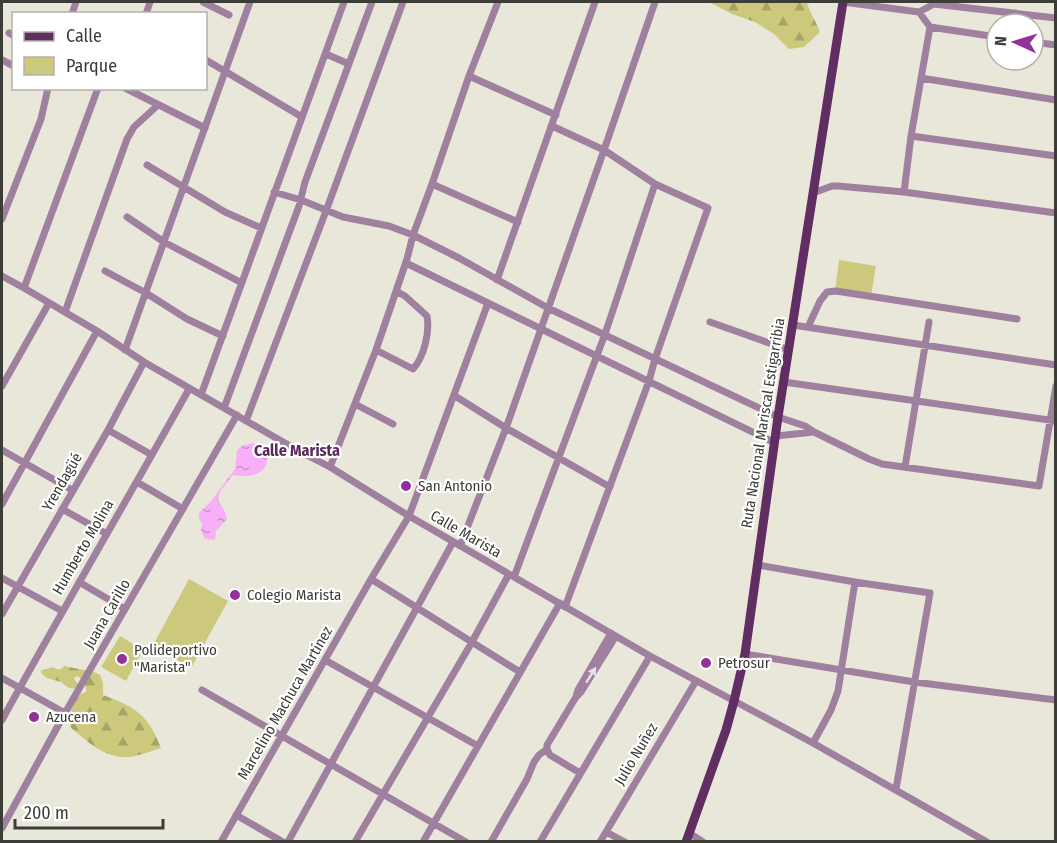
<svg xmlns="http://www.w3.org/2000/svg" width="1057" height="843" font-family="'Fira Sans Condensed',sans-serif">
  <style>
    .forest { fill: url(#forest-firs) }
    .green { fill: #ccc97d }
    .water { fill: url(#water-ripples) }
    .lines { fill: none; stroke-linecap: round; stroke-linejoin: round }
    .minor { stroke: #9f819f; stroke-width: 7 }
    .major { stroke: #612e63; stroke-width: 9 }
    .oneway { fill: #e7e0e7 }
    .poi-dot { fill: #943198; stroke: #fff; stroke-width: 2 }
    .labels { text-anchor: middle; stroke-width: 4.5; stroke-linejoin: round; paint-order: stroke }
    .street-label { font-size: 15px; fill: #3d3d37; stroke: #fff }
    .poi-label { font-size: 15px; fill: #3d3d37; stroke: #fff; text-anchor: start }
    .neighbourhood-label { font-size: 16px; font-weight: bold; fill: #5a2a5b; stroke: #fff }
  </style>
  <defs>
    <pattern id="forest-firs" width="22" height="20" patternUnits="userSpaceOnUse" patternTransform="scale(1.5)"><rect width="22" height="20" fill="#ccc97d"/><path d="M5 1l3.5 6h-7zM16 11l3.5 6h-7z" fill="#a7a467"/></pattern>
    <pattern id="water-ripples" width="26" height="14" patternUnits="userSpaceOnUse" patternTransform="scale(1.5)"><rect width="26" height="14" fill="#f7b0f8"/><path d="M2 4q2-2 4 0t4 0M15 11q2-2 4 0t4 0" fill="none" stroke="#c990ca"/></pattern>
  </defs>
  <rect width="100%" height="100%" fill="#e8e7da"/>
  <!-- forest -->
  <path class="forest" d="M709,2H807C809,12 816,21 820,32L804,47L789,49L774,34L755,22L732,14Z
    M64,666L94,672L100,675L103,683V695C135,707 148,714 161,748C151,751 139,756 129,757C105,759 87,741 71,728C67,715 73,704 80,694L86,692L85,683L78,676L75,677L74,679L78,684V689L69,688L61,682L47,678L42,674L41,671L52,667C58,670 60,671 64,666Z"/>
  <!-- green -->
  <path class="green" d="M839,260L876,266L871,296L835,291Z
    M189,579L228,601L191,668L152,647Z
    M120,636L143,650L126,681L101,667Z"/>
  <!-- water -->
  <path class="water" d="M253,443C262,446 268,449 267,460C267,476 244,478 233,475L221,490L218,498C221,507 225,509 227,519L216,531L215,540L205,539L201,531L202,524L199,518V513L211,501L235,469L237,450L242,446Z"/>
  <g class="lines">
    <!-- minor -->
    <path class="minor" d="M203,2L229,15
      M843,2L919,12L934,4L935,2
      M934,4L1056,18
      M72,14L76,2
      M146,14L150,2
      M930,27L997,37
      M9,33L14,36
      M1033,42L1056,45
      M326,54L349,64
      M2,60L14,66
      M206,60L302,117
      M469,76L556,115
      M921,78L1056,100
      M125,88L205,128
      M552,126L604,150L655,184L708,208L655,359L649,381L565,607
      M911,136L1056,156
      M147,165L225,212L261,228
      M432,184L518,222
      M274,192L301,200L343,217L389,226L413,235L459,258L548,308L778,417L805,426L814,432L869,459L882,464L1039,486L1056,386
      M904,192L911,136L930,27L919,12
      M813,193L832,186H838L904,192L1056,213
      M127,217L164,242L242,283
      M2,219L41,119L48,88
      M406,263L775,443
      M105,271L146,293L187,319L223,336
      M2,276L24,288L97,331L144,362L297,450L330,467L409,516L650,656L813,743L987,842
      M497,280L595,2
      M24,288L98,88
      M65,312L127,139L134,127L158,105
      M710,322L789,350
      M793,325L1056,365
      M808,327L820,301L827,292L836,291L1017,319
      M125,350L250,2
      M376,350L413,369C424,357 430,332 427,316L405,296L396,291
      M784,382L1056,421
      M2,386L49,303
      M201,395L344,2
      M455,396L506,428L610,487
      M355,404L393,424
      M224,408L299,206L305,182L372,2
      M246,421L326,211L403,2
      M108,430L152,455
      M776,436L814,432
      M2,450L72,490
      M330,467L376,350L407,259L413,235L432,184L469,76L498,2
      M905,467L929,322
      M137,482L183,509
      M2,504L97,331
      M62,509L107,534
      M460,546L506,428L604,150L655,2
      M758,565L855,582L930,593L896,789
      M514,577L605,334L655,184
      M2,578L62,611
      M371,579L520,672
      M79,582L125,609
      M2,614L108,430L144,362
      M611,633L578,690L576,697L581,692L616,636
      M745,654L914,682L1056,700
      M325,660L478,746
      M2,678L65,713
      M202,690L466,842
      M576,697L547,745V749L550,755L580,773
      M2,720C63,609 127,500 189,389
      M813,743L831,710L838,691L855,582
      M236,815L283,842
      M2,828L65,713L237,415
      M606,832L625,842
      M689,833L703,842
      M221,842L371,579L409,516L488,303
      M288,842L453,542
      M355,842L472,642L509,574
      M423,842L560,603
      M491,842L527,779L534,762L539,755L547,749
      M540,842L650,656
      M600,842L696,681"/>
    <!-- major -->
    <path class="major" d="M686,842L726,730L734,701L745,654L778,417L843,2"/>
  </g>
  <!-- one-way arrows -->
  <defs><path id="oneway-solid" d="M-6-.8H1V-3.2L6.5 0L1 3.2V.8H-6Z" transform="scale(1.5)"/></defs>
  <use class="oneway" href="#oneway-solid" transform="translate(591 675) rotate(-58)"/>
  <!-- markers -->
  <g class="poi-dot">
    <circle cx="406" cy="486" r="6"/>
    <circle cx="235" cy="595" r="6"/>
    <circle cx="122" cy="659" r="6"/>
    <circle cx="706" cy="663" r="6"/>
    <circle cx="34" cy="717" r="6"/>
  </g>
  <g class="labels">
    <!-- street labels -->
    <g class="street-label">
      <text transform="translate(763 423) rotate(-81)" y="5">Ruta Nacional Mariscal Estigarribia</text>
      <text transform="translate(62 482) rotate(-60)" y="5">Yrendagüé</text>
      <text transform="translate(466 534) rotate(30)" y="5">Calle Marista</text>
      <text transform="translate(83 547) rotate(-60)" y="5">Humberto Molina</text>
      <text transform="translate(107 614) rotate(-60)" y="5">Juana Carillo</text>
      <text transform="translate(285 703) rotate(-60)" y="5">Marcelino Machuca Martínez</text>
      <text transform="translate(636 754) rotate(-59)" y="5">Julio Nuñez</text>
    </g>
    <!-- poi labels -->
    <g class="poi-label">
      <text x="418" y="491">San Antonio</text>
      <text x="247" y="600">Colegio Marista</text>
      <text x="134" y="655">Polideportivo<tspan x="134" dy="17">"Marista"</tspan></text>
      <text x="718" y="668">Petrosur</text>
      <text x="46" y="722">Azucena</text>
    </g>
    <!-- neighbourhood labels -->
    <g class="neighbourhood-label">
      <text x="297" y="456">Calle Marista</text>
    </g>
  </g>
  <!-- border -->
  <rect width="1057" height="843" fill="none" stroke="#3d3d37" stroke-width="6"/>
  <!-- legend -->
  <rect x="12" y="12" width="195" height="78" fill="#ffffff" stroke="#b1b1af" stroke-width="1.5"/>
  <rect x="24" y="32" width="30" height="9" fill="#612e63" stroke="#b1b1af" stroke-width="1.5"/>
  <text x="66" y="42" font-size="18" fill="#3d3d37">Calle</text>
  <rect x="24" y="57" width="30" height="18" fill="#ccc97d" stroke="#b1b1af" stroke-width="1.5"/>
  <text x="66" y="72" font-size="18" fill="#3d3d37">Parque</text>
  <!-- north arrow -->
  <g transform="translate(1015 42) rotate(274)"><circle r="28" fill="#ffffff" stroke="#b1b1af" stroke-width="1.5"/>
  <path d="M0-4.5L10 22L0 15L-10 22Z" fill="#943198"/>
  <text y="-9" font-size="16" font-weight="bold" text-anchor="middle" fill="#3d3d37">N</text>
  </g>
  <!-- scale -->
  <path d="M15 819v9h148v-9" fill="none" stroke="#3d3d37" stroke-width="3"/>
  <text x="24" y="819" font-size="18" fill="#3d3d37" stroke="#ffffff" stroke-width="4.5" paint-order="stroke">200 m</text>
</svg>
